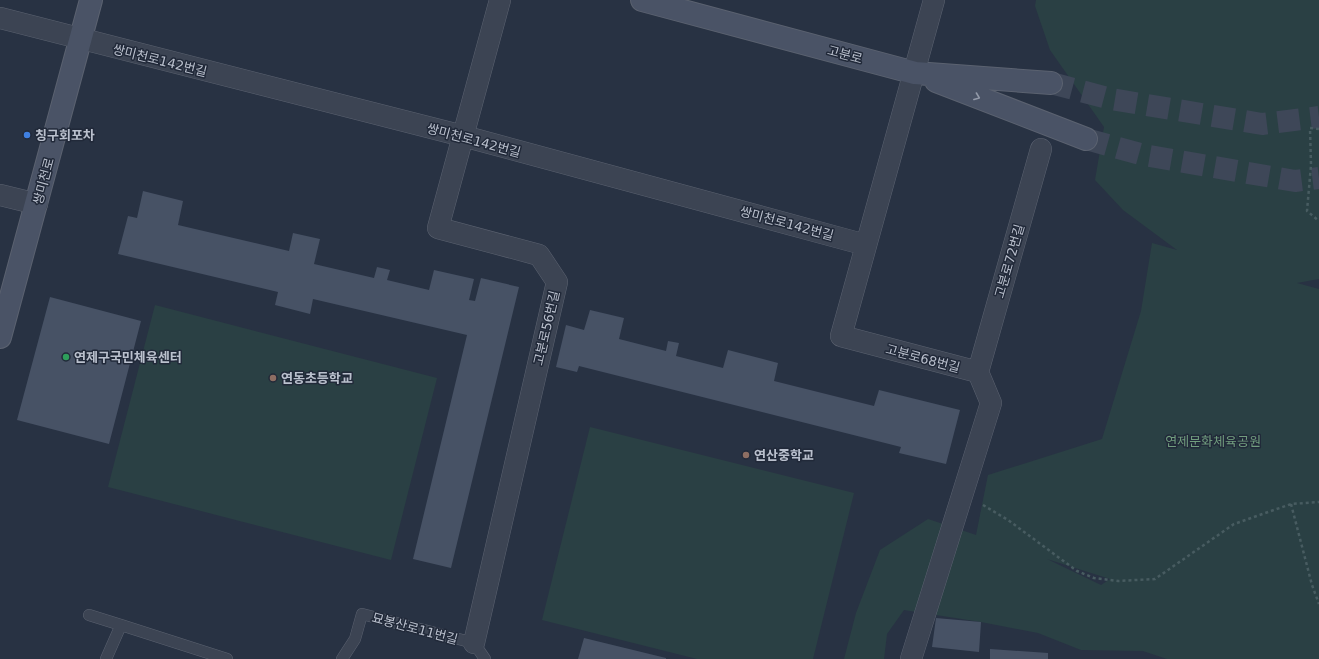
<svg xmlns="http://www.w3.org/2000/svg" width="1319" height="659" font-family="'DejaVu Sans','Noto Sans KR',sans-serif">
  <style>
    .green { fill: #2a4044; fill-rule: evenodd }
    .building { fill: #475265 }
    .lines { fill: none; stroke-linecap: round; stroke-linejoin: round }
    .secondary-tunnel { stroke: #3e4758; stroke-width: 22; stroke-dasharray: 22 11; stroke-linecap: butt }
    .lane-casing { stroke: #5b6270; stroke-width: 12 }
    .street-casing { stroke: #5b6270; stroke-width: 22 }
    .secondary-casing { stroke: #5b6270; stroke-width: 24 }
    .path { stroke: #485c61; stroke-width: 2.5; stroke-dasharray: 3 3; stroke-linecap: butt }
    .lane { stroke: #3c4453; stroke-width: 11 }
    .street { stroke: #3c4453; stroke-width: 21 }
    .secondary { stroke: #4a5366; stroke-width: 22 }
    .oneway { stroke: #939aa9 }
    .shop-dot { fill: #3f7fe0; stroke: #212939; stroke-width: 1.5 }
    .leisure-dot { fill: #2e9e5b; stroke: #212939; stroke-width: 1.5 }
    .education-dot { fill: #8d6e63; stroke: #212939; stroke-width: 1.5 }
    .labels { text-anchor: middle; stroke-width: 3; stroke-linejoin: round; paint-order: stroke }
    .street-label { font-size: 13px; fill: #bac0cd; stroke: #212939 }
    .poi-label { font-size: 13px; font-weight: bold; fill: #bac0cd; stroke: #212939; text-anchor: start }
    .park-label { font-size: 13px; fill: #719d7e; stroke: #212939 }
  </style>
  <rect width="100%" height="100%" fill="#283243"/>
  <!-- green -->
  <path class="green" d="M1036,0H1319V279L1297,283L1319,289V659H1167L1143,651L1081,650L1038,633L981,622L904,610L887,634L884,659H844L856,613L880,550L928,519L976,535L988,475L1102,439L1141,311L1152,243L1177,250L1123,210L1095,180L1104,127L1050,50L1035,6ZM1047,559L1110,579L1101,585Z
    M155,305L437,378L391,560L108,487Z
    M590,427L854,493L813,659H697L542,620Z"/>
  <!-- building -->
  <path class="building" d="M143,191L183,201L178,225L289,251L293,233L320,239L314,264L374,278L377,267L390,270L387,280L429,290L434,270L474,279L469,300L475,301L481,278L519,287L451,568L413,559L467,335L313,299L310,314L275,305L278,292L118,254L128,216L137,218Z
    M50,297L141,321L109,444L17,420Z
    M590,310L624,318L619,339L666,351L668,341L679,343L676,356L723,368L728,350L778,363L774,381L874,406L879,390L960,410L946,464L899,453L901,447L579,366L577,372L556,367L566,325L584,330Z
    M936,618L981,622L979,652L932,647Z
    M584,638L666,658V659H578Z
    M990,649L1048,653V659H990Z"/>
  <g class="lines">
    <!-- secondary-tunnel -->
    <path class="secondary-tunnel" d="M1051,83L1111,99L1262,124L1319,117
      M1086,139L1144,155L1295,181L1319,178"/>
    <defs>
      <path id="lane" d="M89,615L121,625
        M106,659L121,625L227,659
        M342,659L355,639L362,614L474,643L485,659"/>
      <path id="street" d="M934,0L841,336L978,372
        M0,18L463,136L866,245
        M0,195L37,204
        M978,372L1041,149
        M474,643L557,282L539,255L438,228L500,0
        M911,659L991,403L978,372"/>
      <path id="secondary" d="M642,0L915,73L1051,83
        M936,81L1086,139
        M0,337L91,0"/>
    </defs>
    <!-- lane casing -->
    <use href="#lane" class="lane-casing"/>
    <!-- street casing -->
    <use href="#street" class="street-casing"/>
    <!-- secondary casing -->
    <use href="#secondary" class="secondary-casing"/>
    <!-- path -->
    <path class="path" d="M1319,129L1310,128L1311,165L1307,211L1319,221
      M1291,504L1312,585L1319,604
      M983,505L1008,520L1077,571L1094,578L1118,581L1155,579L1234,524L1291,504L1319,502"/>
    <!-- lane -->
    <use href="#lane" class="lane"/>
    <!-- street -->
    <use href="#street" class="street"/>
    <!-- secondary -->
    <use href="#secondary" class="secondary"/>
  </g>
  <!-- one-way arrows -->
  <defs><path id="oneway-chevron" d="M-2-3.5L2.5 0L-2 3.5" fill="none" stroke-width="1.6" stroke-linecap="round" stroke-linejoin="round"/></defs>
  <use class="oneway" href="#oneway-chevron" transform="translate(977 97) rotate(21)"/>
  <!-- markers -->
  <circle class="shop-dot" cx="27" cy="135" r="4"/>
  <circle class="leisure-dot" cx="66" cy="357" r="4"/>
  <g class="education-dot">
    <circle cx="273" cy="378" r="4"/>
    <circle cx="746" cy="455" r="4"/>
  </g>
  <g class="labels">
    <!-- street labels -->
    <g class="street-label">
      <text transform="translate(845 54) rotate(15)" y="5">고분로</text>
      <text transform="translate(160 60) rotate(14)" y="5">쌍미천로142번길</text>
      <text transform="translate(474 140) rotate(15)" y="5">쌍미천로142번길</text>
      <text transform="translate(43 181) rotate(-75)" y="5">쌍미천로</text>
      <text transform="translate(787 223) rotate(15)" y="5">쌍미천로142번길</text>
      <text transform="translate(1009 261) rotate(-74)" y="5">고분로72번길</text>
      <text transform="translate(546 328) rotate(-77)" y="5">고분로56번길</text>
      <text transform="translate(923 358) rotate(15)" y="5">고분로68번길</text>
      <text transform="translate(415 628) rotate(15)" y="5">묘봉산로11번길</text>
    </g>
    <!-- poi labels -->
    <g class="poi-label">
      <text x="35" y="140">칭구회포차</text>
      <text x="74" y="362">연제구국민체육센터</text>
      <text x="281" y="383">연동초등학교</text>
      <text x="754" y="460">연산중학교</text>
    </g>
    <!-- park labels -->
    <g class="park-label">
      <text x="1213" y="446">연제문화체육공원</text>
    </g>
  </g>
</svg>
